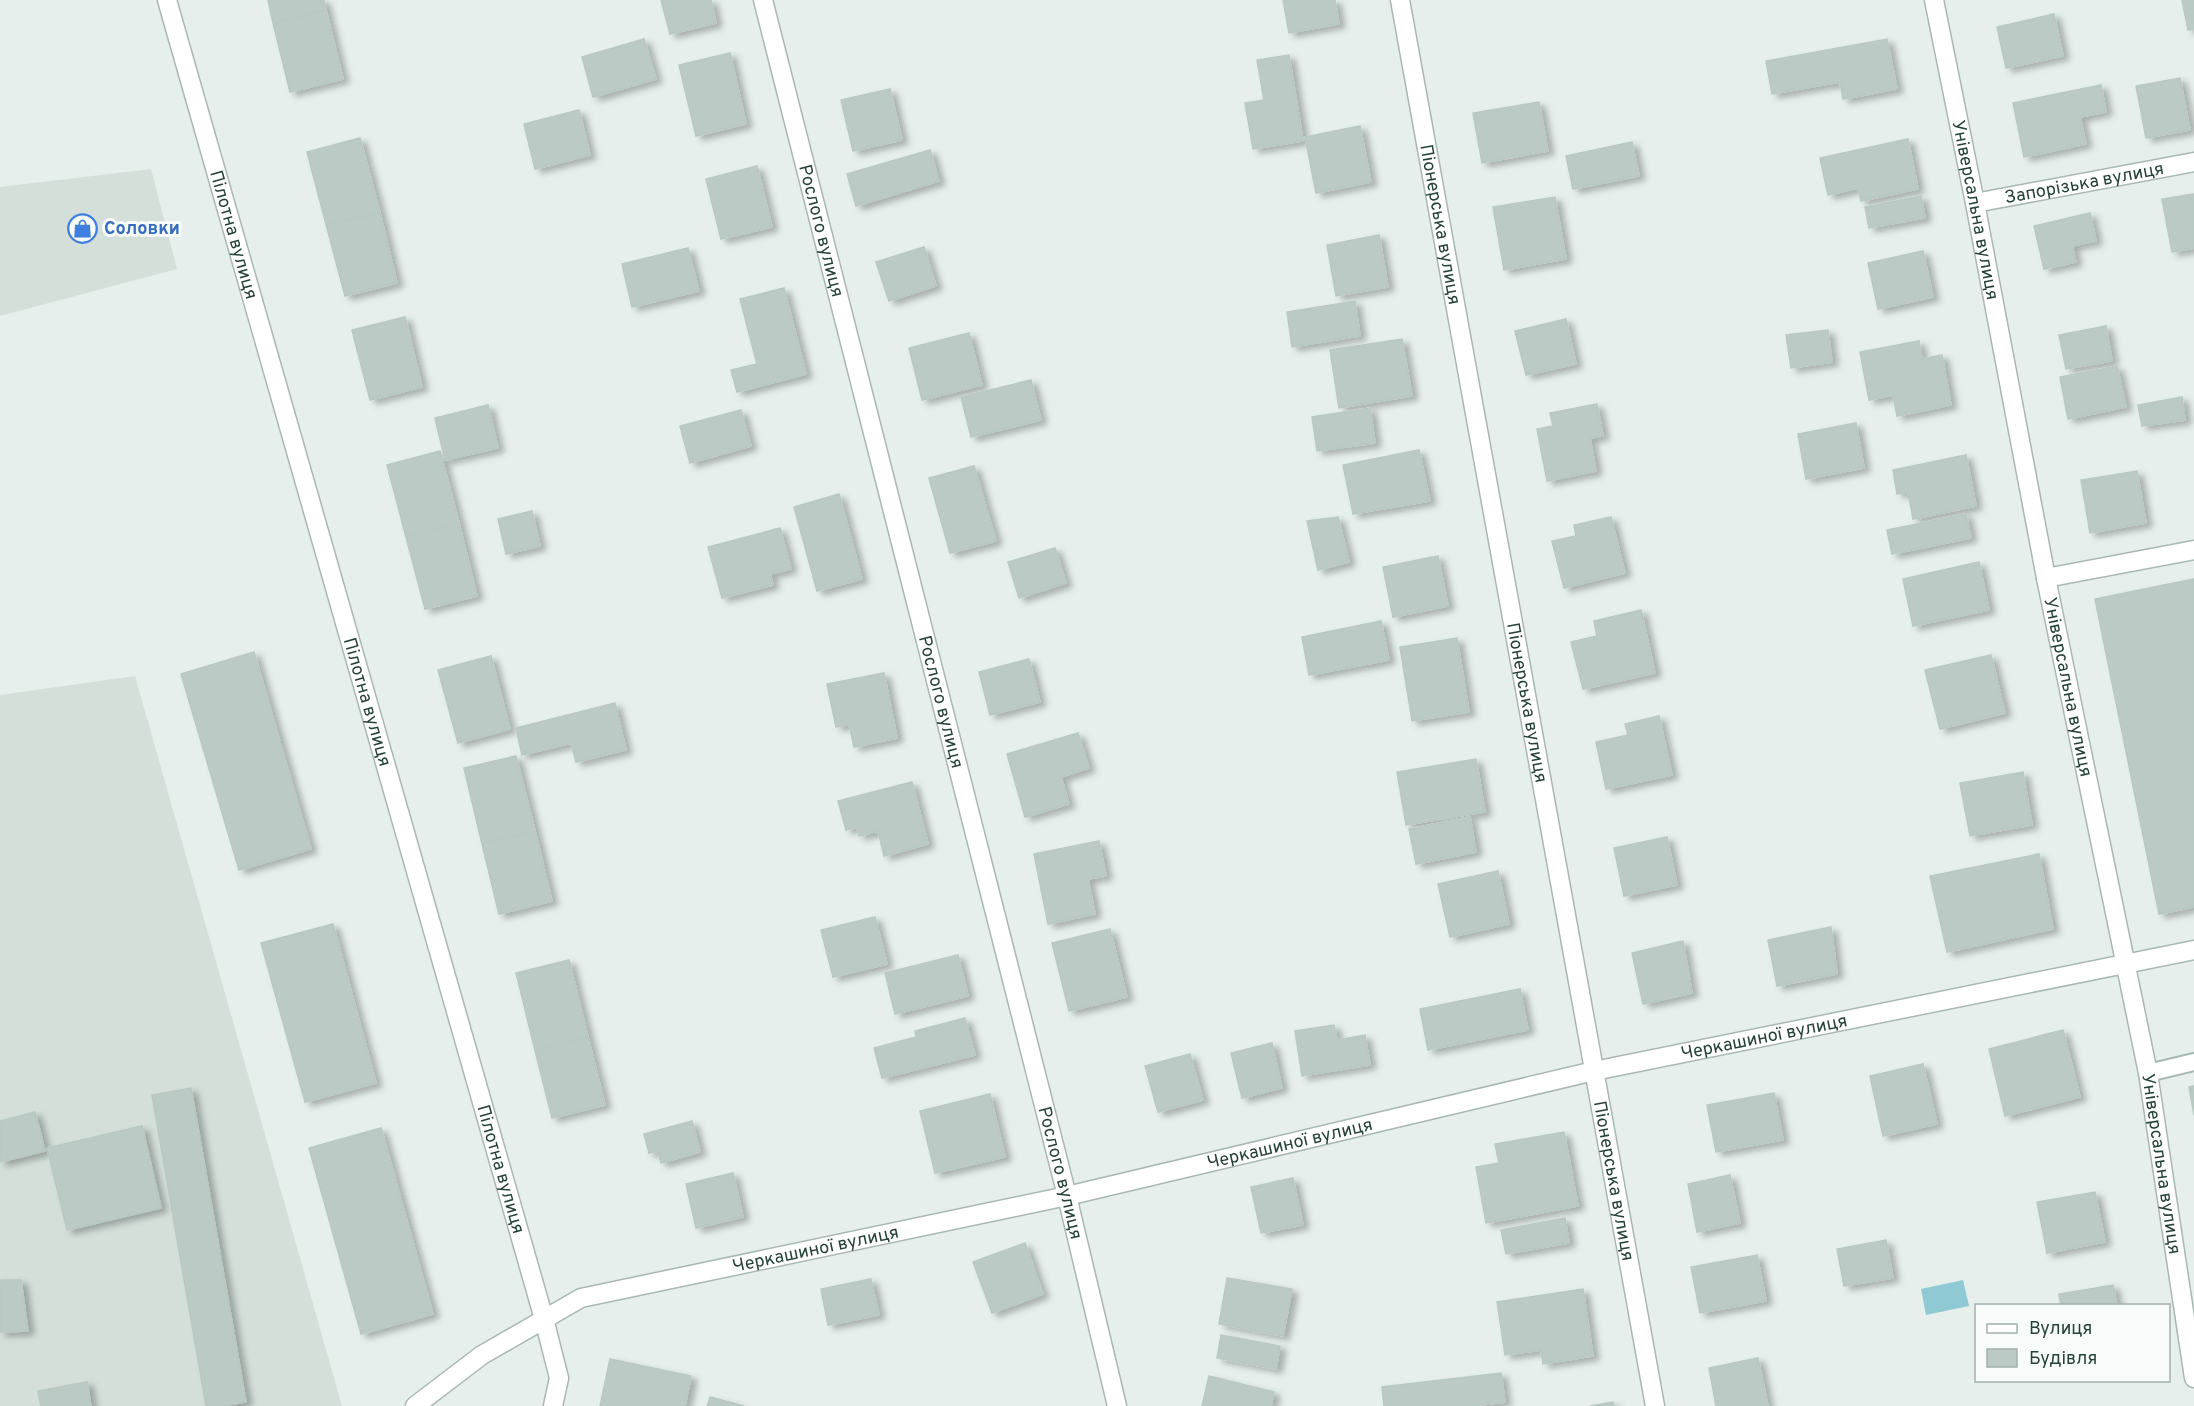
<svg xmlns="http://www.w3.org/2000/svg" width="2194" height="1406" font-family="Overpass,sans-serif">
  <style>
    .built { fill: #d4dfda }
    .water { fill: #8ec9d4 }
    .building { fill: #bbcac4; stroke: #b8c9c2; stroke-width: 1.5; filter: url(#shadow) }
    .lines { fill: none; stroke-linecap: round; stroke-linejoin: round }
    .lane-casing { stroke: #a8b8b2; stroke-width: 20 }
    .street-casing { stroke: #a8b8b2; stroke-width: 21 }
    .lane { stroke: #fff; stroke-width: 16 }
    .street { stroke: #fff; stroke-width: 18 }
    .labels { text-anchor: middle; stroke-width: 6; stroke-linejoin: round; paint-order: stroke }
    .street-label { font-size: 18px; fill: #24423a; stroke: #f7fbf9 }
    .shop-label { font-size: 18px; font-weight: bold; fill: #366cbe; stroke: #f7fbf9; text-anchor: start }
  </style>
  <defs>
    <filter id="shadow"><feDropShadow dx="6" dy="4" stdDeviation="3" flood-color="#0004"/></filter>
  </defs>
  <rect width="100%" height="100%" fill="#e6efeb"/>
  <!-- built -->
  <path class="built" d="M151,169L177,269L0,316V187Z
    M135,676L342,1406H0V695Z"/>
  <!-- water -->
  <path class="water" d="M1963,1280L1969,1306L1926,1315L1921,1289Z"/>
  <!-- building -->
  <path class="building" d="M268,0H324L326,10L273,23Z
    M661,0H711L716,23L670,34Z
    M1283,0H1335L1339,24L1289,33Z
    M2182,0H2194V29L2188,30Z
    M326,10L343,79L290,92L273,23Z
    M2054,14L2063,56L2006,68L1997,27Z
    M644,39L656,79L593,97L582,57Z
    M1887,39L1897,89L1843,99L1840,82L1772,94L1766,61Z
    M730,53L746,124L696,136L679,65Z
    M1289,55L1303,141L1253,149L1245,103L1264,100L1257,60Z
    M2180,78L2190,130L2146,138L2136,86Z
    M2101,85L2106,112L2080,117L2086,144L2024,157L2013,103Z
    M890,89L902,140L853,151L841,100Z
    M1539,102L1548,151L1482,163L1473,113Z
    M579,110L590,155L535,169L524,124Z
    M1360,126L1371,182L1316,193L1305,137Z
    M360,138L380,213L326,224L307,152Z
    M1908,139L1918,189L1861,201L1858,188L1828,195L1820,158Z
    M1632,142L1639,176L1573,189L1566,156Z
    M930,150L939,181L856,206L847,174Z
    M757,166L772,227L721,239L706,179Z
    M2194,194V248L2172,252L2162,199Z
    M1921,196L1925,218L1869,228L1865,207Z
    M1555,197L1566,259L1504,270L1493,207Z
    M380,213L397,283L345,296L326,224Z
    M2090,213L2096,241L2072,246L2076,262L2044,269L2034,226Z
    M1379,235L1388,287L1336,296L1327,245Z
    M924,247L936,286L889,301L876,262Z
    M688,248L699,291L632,307L622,264Z
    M1923,251L1933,297L1878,309L1868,263Z
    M784,288L806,374L737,392L731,370L757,364L740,299Z
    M1355,301L1360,336L1292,347L1287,312Z
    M405,317L422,387L370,400L352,330Z
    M1566,319L1576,364L1526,375L1515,331Z
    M2106,326L2112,361L2066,369L2059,335Z
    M1828,330L1832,362L1791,368L1786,335Z
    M969,333L982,385L922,400L909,348Z
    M1402,339L1412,396L1339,408L1330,350Z
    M1919,341L1922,359L1942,355L1951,405L1897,416L1893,395L1869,400L1860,352Z
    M2117,366L2126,407L2068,419L2060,377Z
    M1031,380L1041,420L971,437L961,397Z
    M2182,397L2185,420L2142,426L2138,405Z
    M1597,404L1603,436L1590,438L1596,471L1547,481L1537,429L1553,426L1550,413Z
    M488,405L498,448L445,460L435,418Z
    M1370,408L1375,443L1317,451L1312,417Z
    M741,410L751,446L690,463L680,426Z
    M1856,423L1864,468L1806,479L1798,434Z
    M1419,450L1430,501L1353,514L1343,465Z
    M440,451L459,523L406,537L387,465Z
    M1966,455L1976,506L1913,519L1908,492L1897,494L1893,470Z
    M974,466L996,541L950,553L929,478Z
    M2137,471L2146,523L2090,533L2081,480Z
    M839,494L862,579L817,591L794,507Z
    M532,511L540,546L506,554L498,519Z
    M1966,514L1971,538L1892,554L1887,530Z
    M1338,517L1349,562L1318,570L1307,521Z
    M1611,517L1625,573L1564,588L1552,541L1576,536L1574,525Z
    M459,523L477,596L425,609L406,537Z
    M780,528L791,569L770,574L773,585L722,598L708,547Z
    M1055,548L1066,583L1019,598L1008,562Z
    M1438,556L1448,606L1393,617L1383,567Z
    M1979,562L1989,610L1913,626L1903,579Z
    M2194,579V907L2159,914L2095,599Z
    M1641,610L1655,673L1583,689L1571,642L1597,636L1594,621Z
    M1381,621L1389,660L1309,675L1302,637Z
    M1457,638L1469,712L1412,721L1400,647Z
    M254,652L311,849L239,870L181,674Z
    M1991,655L2005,713L1940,729L1925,670Z
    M491,656L510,729L458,743L438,670Z
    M1029,659L1040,702L990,715L979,672Z
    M884,673L897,738L854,747L849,724L836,727L827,684Z
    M615,703L626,750L576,762L571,743L522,755L516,728Z
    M1659,716L1672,775L1606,789L1596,742L1628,735L1625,724Z
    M1078,733L1089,768L1061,777L1069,804L1025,817L1007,754Z
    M516,756L535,831L482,844L464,768Z
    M1476,759L1485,812L1406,825L1397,772Z
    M2023,772L2032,825L1970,836L1960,783Z
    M912,782L928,844L884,856L878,831L859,836L857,827L846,830L838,801Z
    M1470,817L1476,852L1416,864L1409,829Z
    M535,831L552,901L499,914L482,844Z
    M1667,837L1677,885L1624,896L1614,848Z
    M1099,841L1106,876L1088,879L1095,914L1048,924L1034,854Z
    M2039,854L2053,929L1947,952L1930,876Z
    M1498,871L1509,924L1450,937L1438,884Z
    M875,917L887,964L833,977L821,930Z
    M333,924L376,1083L305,1102L261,943Z
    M1831,927L1837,974L1777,986L1768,940Z
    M1110,929L1127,997L1069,1011L1052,943Z
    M1683,941L1692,993L1643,1004L1632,953Z
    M958,955L968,996L895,1014L885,973Z
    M569,960L588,1037L535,1050L516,973Z
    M1520,989L1528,1030L1428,1050L1420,1009Z
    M965,1018L975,1055L882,1078L874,1048L916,1037L915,1031Z
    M1334,1025L1337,1040L1365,1035L1370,1065L1302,1076L1295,1031Z
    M2063,1030L2080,1097L2005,1116L1989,1049Z
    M588,1037L605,1105L552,1118L535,1050Z
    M1272,1043L1282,1088L1242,1098L1231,1053Z
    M1190,1054L1203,1100L1158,1112L1145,1066Z
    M1923,1064L1937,1124L1883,1136L1870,1076Z
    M2194,1086V1115L2189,1087Z
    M191,1088L246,1402L221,1406H206L152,1095Z
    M1774,1093L1783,1140L1716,1152L1707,1105Z
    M990,1094L1005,1157L935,1173L920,1111Z
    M35,1112L45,1151L0,1162V1121Z
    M692,1121L700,1152L661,1163L658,1151L649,1153L644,1134Z
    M142,1126L161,1208L67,1230L47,1148Z
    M381,1128L433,1314L361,1334L309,1148Z
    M1564,1132L1578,1206L1486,1223L1476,1167L1499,1163L1495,1144Z
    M733,1173L743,1217L696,1228L686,1184Z
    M1730,1175L1740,1223L1697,1232L1688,1184Z
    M1293,1178L1303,1225L1261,1233L1251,1187Z
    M2095,1192L2105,1242L2047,1253L2037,1202Z
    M1565,1218L1569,1243L1506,1254L1501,1230Z
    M1886,1240L1893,1278L1844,1286L1837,1249Z
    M1025,1243L1043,1294L992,1313L973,1262Z
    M1757,1255L1766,1301L1700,1313L1691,1267Z
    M1227,1278L1292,1289L1283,1336L1219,1324Z
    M871,1279L879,1315L828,1325L821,1289Z
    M0,1280H21L28,1331L0,1332Z
    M2113,1285L2117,1306H2061L2059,1294Z
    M1583,1289L1593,1356L1543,1364L1541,1350L1505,1355L1497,1302Z
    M1221,1335L1280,1346L1276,1369L1217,1358Z
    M1758,1358L1768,1406H1716L1709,1368Z
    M610,1359L691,1376L685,1406H600Z
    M1501,1373L1505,1402L1471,1406H1384L1382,1387Z
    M1209,1376L1274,1392L1271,1406H1202Z
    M87,1382L91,1406H41L38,1391Z
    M710,1397L744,1406H707Z
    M1613,1402L1614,1406H1590Z"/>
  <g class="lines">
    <defs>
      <path id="lane" d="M2148,1073L2194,1062"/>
      <g id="street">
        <path id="s1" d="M167,0L544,1319L559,1378L553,1406"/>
        <path id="s2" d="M763,0L1067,1196L1117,1406"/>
        <path id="s3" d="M1400,0L1655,1406"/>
        <path id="s4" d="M1934,0L1975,203L2046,578L2148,1073L2194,1378"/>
        <path id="s5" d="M1975,203L2194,162"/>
        <path d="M2046,578L2194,550"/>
        <path id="s6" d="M415,1406L482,1355L581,1298L1067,1196L1594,1071L2194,950"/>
      </g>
    </defs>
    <!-- lane casing -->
    <use href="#lane" class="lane-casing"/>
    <!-- street casing -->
    <use href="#street" class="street-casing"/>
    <!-- lane -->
    <use href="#lane" class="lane"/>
    <!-- street -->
    <use href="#street" class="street"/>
  </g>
  <!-- icons -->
  <defs>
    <symbol id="shop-ring" viewBox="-11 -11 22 22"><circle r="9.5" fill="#f7fbf9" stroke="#3f7fe0" stroke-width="1.5"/><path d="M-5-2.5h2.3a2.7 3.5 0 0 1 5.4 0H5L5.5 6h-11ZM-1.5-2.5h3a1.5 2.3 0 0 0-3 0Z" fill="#3f7fe0"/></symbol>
  </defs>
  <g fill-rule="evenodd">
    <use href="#shop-ring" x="66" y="212" width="33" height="33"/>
  </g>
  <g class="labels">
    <!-- street labels -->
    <g class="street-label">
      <text dy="6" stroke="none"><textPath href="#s5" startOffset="111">Запорізька вулиця</textPath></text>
      <text dy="6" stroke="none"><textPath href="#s4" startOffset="214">Універсальна вулиця</textPath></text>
      <text dy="6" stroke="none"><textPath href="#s3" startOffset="228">Піонерська вулиця</textPath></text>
      <text dy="6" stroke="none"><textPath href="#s2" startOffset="238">Рослого вулиця</textPath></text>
      <text dy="6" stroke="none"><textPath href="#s1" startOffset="244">Пілотна вулиця</textPath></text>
      <text dy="6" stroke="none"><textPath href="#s4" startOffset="700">Універсальна вулиця</textPath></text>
      <text dy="6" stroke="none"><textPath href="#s1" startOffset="730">Пілотна вулиця</textPath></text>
      <text dy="6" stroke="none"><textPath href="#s2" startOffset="724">Рослого вулиця</textPath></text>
      <text dy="6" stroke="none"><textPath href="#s3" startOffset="714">Піонерська вулиця</textPath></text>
      <text dy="6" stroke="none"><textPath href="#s6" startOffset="1410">Черкашиної вулиця</textPath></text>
      <text dy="6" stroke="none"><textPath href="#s6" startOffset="924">Черкашиної вулиця</textPath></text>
      <text dy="6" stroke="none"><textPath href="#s4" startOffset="1186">Універсальна вулиця</textPath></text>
      <text dy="6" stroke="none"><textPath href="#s1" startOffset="1216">Пілотна вулиця</textPath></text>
      <text dy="6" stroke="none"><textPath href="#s2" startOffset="1210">Рослого вулиця</textPath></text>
      <text dy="6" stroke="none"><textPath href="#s3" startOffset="1200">Піонерська вулиця</textPath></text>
      <text dy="6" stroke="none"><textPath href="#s6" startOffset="438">Черкашиної вулиця</textPath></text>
    </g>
    <!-- shop labels -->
    <g class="shop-label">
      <text x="104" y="234">Соловки</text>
    </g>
  </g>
  <!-- legend -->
  <rect x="1975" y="1304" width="195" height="78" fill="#f7fbf9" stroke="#a3b1ad" stroke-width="1.5"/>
  <rect x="1987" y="1324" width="30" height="9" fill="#ffffff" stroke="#a3b1ad" stroke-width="1.5"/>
  <text x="2029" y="1334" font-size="18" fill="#24423a">Вулиця</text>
  <rect x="1987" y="1349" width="30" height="18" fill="#bbcac4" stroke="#a3b1ad" stroke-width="1.5"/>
  <text x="2029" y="1364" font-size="18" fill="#24423a">Будівля</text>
</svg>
